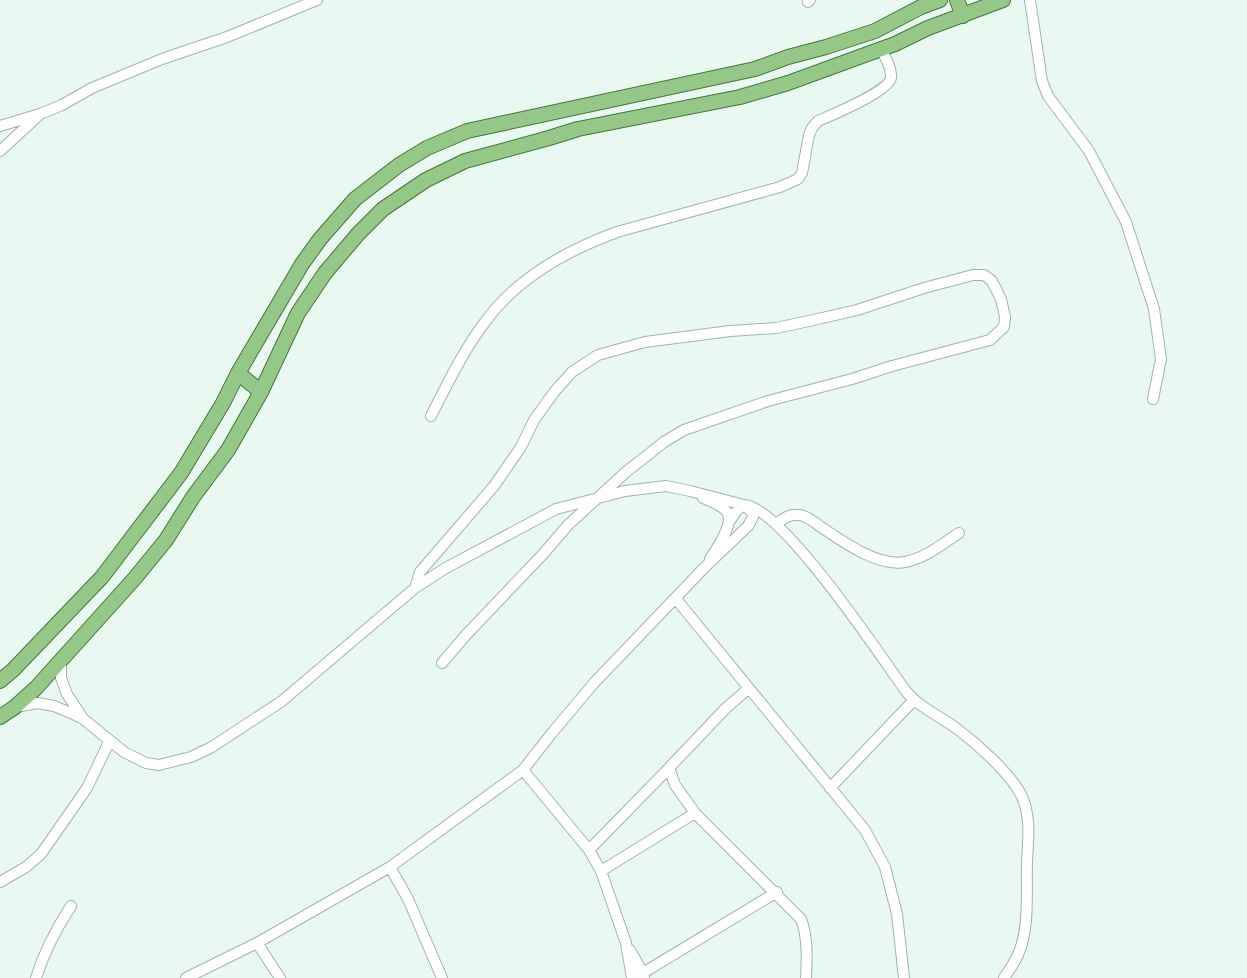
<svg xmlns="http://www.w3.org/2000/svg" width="1247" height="978" font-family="Overpass,sans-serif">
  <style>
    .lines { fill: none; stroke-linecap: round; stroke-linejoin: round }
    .minor-casing { stroke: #a4b2ac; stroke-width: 12 }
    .major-casing { stroke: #427936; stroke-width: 16 }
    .minor { stroke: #fff; stroke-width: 10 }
    .major { stroke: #95c789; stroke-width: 14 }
  </style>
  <rect width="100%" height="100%" fill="#e9f9f1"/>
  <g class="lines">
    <defs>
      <path id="minor" d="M1030,0L1042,81L1048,96L1089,151L1126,222L1154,309L1161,359L1153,399
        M808,2L810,0
        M0,126L40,114L62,105L92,88L162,59L227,37L317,0
        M0,151L38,116
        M431,416C448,383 463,351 485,322C516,279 568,250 617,232L780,187L798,179L802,173L809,135L812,128L818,121C832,115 889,91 891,78C892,68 885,57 881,49
        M703,498C710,501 722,505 727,512C735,524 716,549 710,559
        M729,522L738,509L744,505C781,506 880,655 905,690C918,707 938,715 956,728C976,743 1013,775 1023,799C1031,820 1028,840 1027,862C1026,892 1030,927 1018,955C1014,963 1009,971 1004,978
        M777,523C783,519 789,514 798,515C806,515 814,522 821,527C843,542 878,567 905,562C926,558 942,544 959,533
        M415,588L420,572L494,486L521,447L534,420L555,391L572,372L598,355L645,342L730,331L776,328L809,321L857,310L924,288L973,275H984L991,280L995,287L1001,299L1005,317L1004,327L990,340L892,366L852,379L768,401L684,430L664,442L626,472L568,525L544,553L466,635L442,663
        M676,599L865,830L885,867L897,914L904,978
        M61,659V678L67,694L82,717
        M748,689L726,708L669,768L675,785L695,813L801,919C808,938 807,958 806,978
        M15,707L38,703L54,706L66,711L82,718L124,752L146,763L159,765L191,757L212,747L282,701L415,588L444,569L556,509L625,491L666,486L690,491L744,505L753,513V517L748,526L703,569L594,683L552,733L523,770L390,867L257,943L186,978
        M523,770L589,850L601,871L626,943L632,978
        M830,788L913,701
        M589,850L669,768
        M390,867L408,899L442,978
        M601,871L695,813
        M0,882L26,867L41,854L87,788L109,742
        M257,943L280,978
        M630,950L643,973L644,978
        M36,978C44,952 56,929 71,906
        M632,978L643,973L777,892"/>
      <path id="major" d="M957,0L963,16
        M238,373L261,392
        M0,681L13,670L102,577L181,473L223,403L238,373L302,264L320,239L355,199L399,165L427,148L467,131L755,69L788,57L826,47L875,31L921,7L940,0
        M0,717L15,707L36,688L135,578L166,540L193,497L228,450L261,392L298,313L325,273L358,234L383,209L426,180L465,161L549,138L578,129L740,97L788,83L895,44L928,28L1003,0"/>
    </defs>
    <!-- minor casing -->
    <use href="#minor" class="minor-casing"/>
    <!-- major casing -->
    <use href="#major" class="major-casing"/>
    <!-- minor -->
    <use href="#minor" class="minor"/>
    <!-- major -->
    <use href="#major" class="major"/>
  </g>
</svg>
